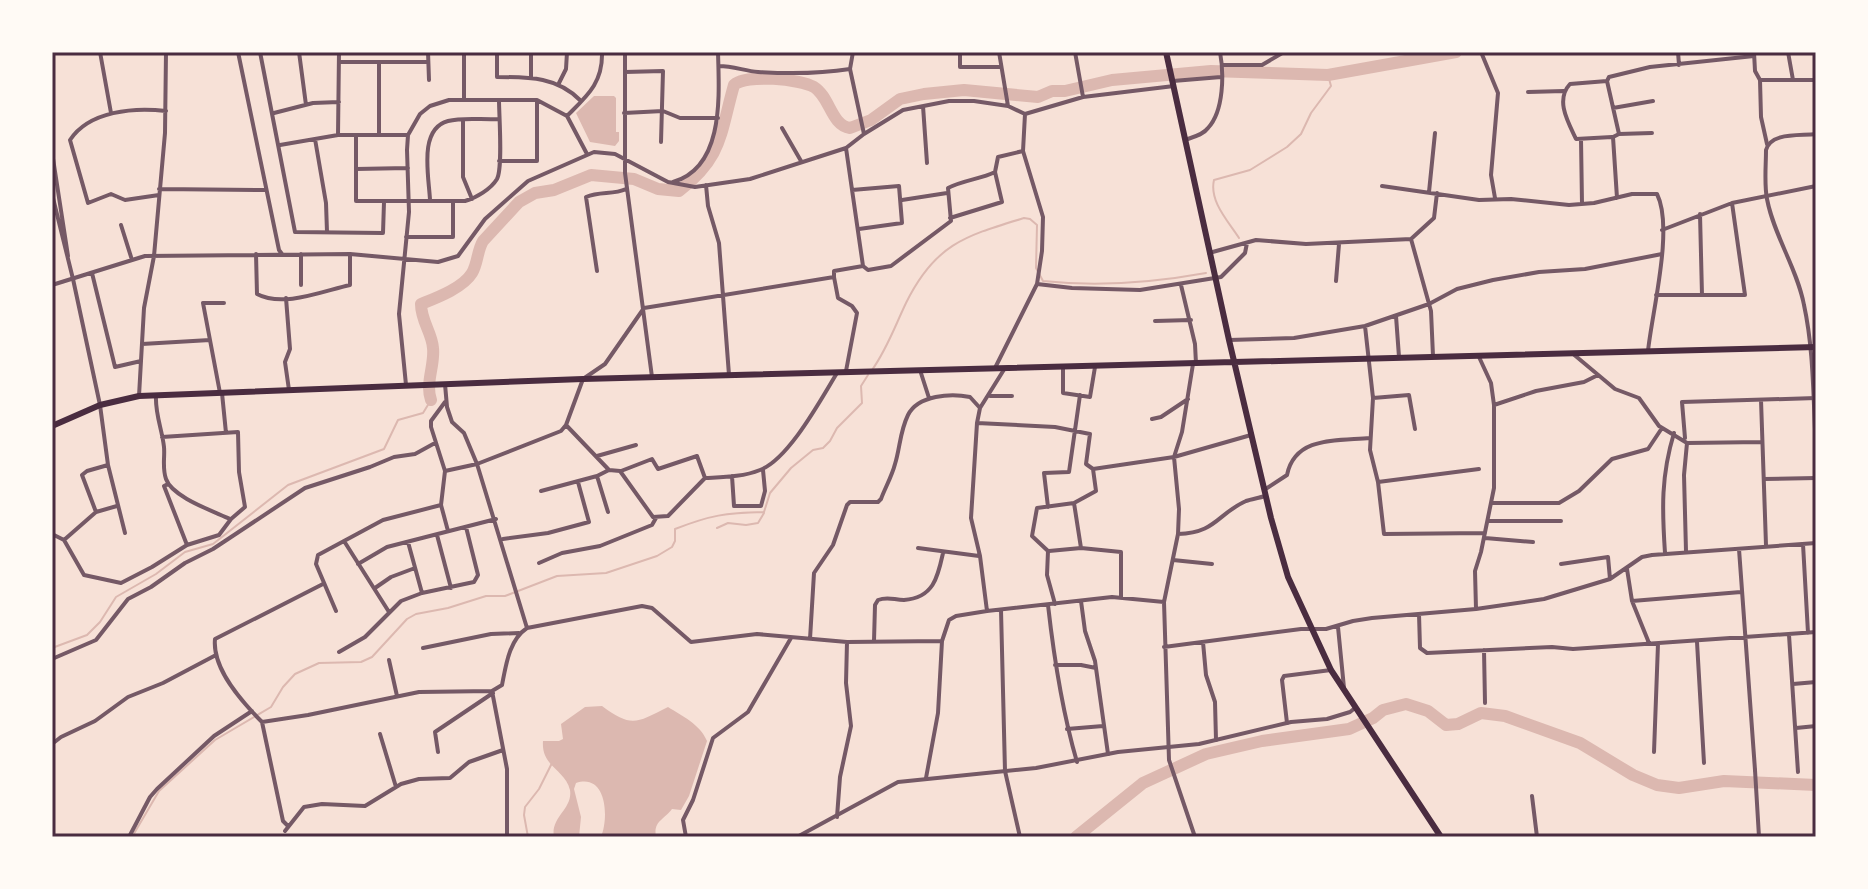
<svg xmlns="http://www.w3.org/2000/svg" width="1868" height="889" font-family="'Source Sans 3',sans-serif">
  <style>
    .water { fill: #dcb8b0 }
    .lines { fill: none; stroke-linecap: round; stroke-linejoin: round }
    .stream { stroke: #dcb8b0; stroke-width: 2 }
    .river { stroke: #dcb8b0; stroke-width: 12 }
    .minor { stroke: #755966; stroke-width: 4 }
    .tertiary { stroke: #755966; stroke-width: 4 }
    .primary { stroke: #4a2c40; stroke-width: 6 }
    .neatline { fill: none; stroke: #4a2c40; stroke-width: 3 }
  </style>
  <rect width="100%" height="100%" fill="#f7e1d7"/>
  <!-- water -->
  <path class="water" d="M594,96H614L616,98V132H619V141L615,146L590,142L576,113Z
    M602,706C632,728 636,723 668,707C682,716 700,724 707,741L689,796L681,810L672,809C664,820 653,821 656,837H601C609,818 607,773 576,783L574,789L581,817L579,837H554C550,817 573,809 570,790C565,769 541,767 543,741H559L563,739L561,724L585,707Z"/>
  <g class="lines">
    <!-- stream -->
    <path class="stream" d="M1239,238C1228,221 1209,201 1214,180L1250,170L1287,147L1301,134L1311,113L1331,86L1328,75
      M872,370C887,349 895,326 906,303C935,244 965,236 1024,218L1030,219L1037,225L1036,268L1043,281C1099,287 1151,283 1206,273
      M717,528L728,523L746,525L758,523L764,513
      M52,648L87,635L100,622L116,597L156,574L185,552L213,544L288,485L384,449L398,420L423,413L431,400
      M132,837L159,791L215,740L271,707L283,687L295,674L319,663L361,662L372,657L407,619L416,614L448,608L486,596H505L557,576L606,573L657,556L672,547L675,541V529C711,515 725,513 764,512L770,493L791,468L813,450L823,448L830,441L837,428L862,403L861,386L868,375
      M528,837L524,815L525,807L539,789L552,763"/>
    <!-- river -->
    <path class="river" d="M431,400C425,383 435,365 433,348C432,333 421,321 421,304C436,298 463,288 472,273C478,263 477,251 483,241L519,202L535,193L554,190L591,175L634,179L658,189L679,191C723,157 720,134 734,85C746,74 800,79 814,87C830,97 831,125 850,128L871,120L900,99L924,94L964,90L1038,97L1052,91H1065L1112,80L1211,71L1328,75L1456,52
      M1076,837L1143,783L1206,754L1262,741L1349,729L1373,718L1383,710L1406,704L1428,711L1446,725L1458,724L1481,713L1505,716L1580,743L1633,775L1657,785L1679,788L1724,781L1816,785"/>
    <!-- minor -->
    <path class="minor" d="M100,52L111,113
      M238,52L279,250L282,254
      M260,52L295,232L383,233L384,202
      M299,52L306,105
      M428,52L429,80
      M464,52V99
      M497,52V77C530,77 558,77 581,101
      M531,52V77
      M625,52V173L652,377
      M960,52V67H1001
      M999,52L1008,106
      M1075,52L1083,97
      M1481,52L1498,93L1491,175L1495,198
      M1678,52L1679,65
      M1754,52L1755,71L1760,80
      M1788,52L1793,80
      M339,62H428
      M379,62V135
      M1223,65H1262L1284,52
      M719,66C733,66 745,71 758,72C790,74 818,74 850,69L853,52
      M850,69L864,134
      M625,72L663,71L661,142
      M1173,81L1221,77
      M1607,81L1570,84C1555,100 1568,122 1576,139L1612,137
      M559,83L566,69L567,52
      M1528,92L1564,91
      M923,106L927,163
      M1613,108L1653,101
      M274,113L313,103L339,102
      M624,113L663,111L680,118H718
      M567,116C587,96 603,83 602,52
      M463,120V177L472,199
      M782,128L801,161
      M1619,134L1652,133
      M338,135L339,52
      M356,135V201H465C476,198 491,189 497,179C503,168 499,115 499,100
      M315,139L326,203L327,232
      M1581,139L1582,204
      M1185,140C1193,137 1203,135 1208,128C1224,111 1224,73 1220,52
      M1767,144L1761,117L1760,80H1816
      M280,145L338,135H408
      M499,161H537V101
      M356,169L408,168
      M673,182C725,167 719,94 718,52
      M706,185L708,206L719,243L729,375
      M1382,186L1479,200L1511,199L1569,205L1594,203L1632,194H1657C1674,228 1652,312 1648,351
      M159,189L264,190
      M852,190L899,186L902,223L859,229
      M1429,192L1435,133
      M159,195L125,200L111,194L88,203L70,140C89,111 134,107 166,111
      M1617,198L1613,137L1619,134L1607,81L1609,77L1650,67L1754,56
      M430,200C429,177 418,129 448,121C463,117 483,120 499,119
      M902,200L947,193
      M1700,214L1702,295
      M950,218L1002,202L995,172
      M121,225L132,260
      M1662,230L1732,203L1816,186
      M406,237H453V202
      M1411,239L1431,311L1433,356
      M1209,253L1256,240L1306,244L1411,239L1434,218L1437,193
      M256,254L257,294C283,308 323,291 350,285V255
      M301,254V285
      M863,266L868,270L891,266L951,221L948,188C964,180 981,179 995,172L998,157L1023,151
      M597,271L586,197C600,191 613,195 626,189
      M92,273L115,367L141,361
      M834,277L838,298L852,306L857,313L846,371
      M1336,281L1339,244
      M1037,284L1072,288L1140,290L1221,277L1245,253L1247,243
      M52,285L145,256L350,254L438,262L458,256L485,219L528,181L594,152L615,154L668,182L695,187L750,179L846,148
      M1181,285L1195,344L1196,364
      M1656,295H1745L1732,203
      M286,298L290,349L285,362L289,390
      M1396,316L1399,357
      M1155,321L1191,320
      M1365,326L1373,398L1370,450L1378,482L1384,534L1485,533
      M1229,340L1294,338L1365,326L1429,304L1457,289L1493,280L1539,272L1585,269L1662,254
      M142,344L210,340
      M1572,353L1615,389L1639,398L1659,426L1687,443L1762,442
      M1193,364L1182,432L1174,457L1179,509L1178,534L1164,602L1169,760L1195,837
      M1063,367V393L1090,397L1095,367
      M995,368L1037,284L1042,251L1043,217L1023,151L1025,114
      M920,370L929,398
      M445,384L447,407L452,422L464,433L477,464L527,628
      M406,385L399,314L409,212L407,150L408,135L420,114L430,106L449,100H537L567,116L587,154
      M220,393L203,303H224
      M222,393L226,433
      M139,396L144,308L154,256L165,133L166,52
      M156,396C155,414 162,429 164,447C165,457 162,468 166,479C172,497 213,511 230,519
      M990,396H1012
      M1373,398L1409,395L1415,429
      M1761,400L1766,545
      M445,402L431,421V427L445,471L441,505L448,531
      M100,405L108,465L125,533
      M1494,405L1536,391L1584,382L1598,375
      M1152,419L1161,417L1188,399
      M977,423L1055,427L1090,434L1086,464L1093,469L1096,491L1074,503L1037,508L1032,536L1048,551L1047,575L1055,604
      M566,425L609,470L620,471L653,517L668,516L705,478C723,477 743,477 760,470C789,459 821,399 837,373
      M1685,438L1682,402L1816,398
      M597,456L636,445
      M1093,469L1174,457L1251,435
      M445,471L477,464L561,431L566,425L583,379L605,364L644,308L834,277V271L863,266L846,148L864,134L903,110L949,101H974L1008,106L1025,114L1083,97L1174,86
      M621,471L652,459L658,469L697,456L705,478
      M597,476L608,512
      M732,476L734,506H761L765,491L763,470
      M1764,479L1816,478
      M1378,482L1479,469
      M168,484L164,486L187,545
      M1264,490L1287,475C1295,436 1337,441 1370,438
      M541,491L597,476L609,470
      M1074,503L1081,548
      M1492,503H1559L1579,491L1612,459L1648,449L1662,428
      M1048,507L1044,473L1069,472L1080,395
      M96,512L82,475L87,471L108,465
      M1488,521H1561
      M52,534L64,540L84,575L121,583L152,567L187,545L219,535L231,519L245,507L239,472L238,432L162,437
      M1178,534C1216,533 1217,514 1246,501C1252,499 1259,498 1265,496
      M437,535L451,588
      M1485,538L1533,542
      M503,539L548,533L589,522L578,482
      M64,540L96,512L117,506
      M344,541L389,612
      M408,542L422,593
      M1803,544L1808,633
      M918,548L979,556
      M1739,549L1755,770
      M1049,551L1081,548L1121,552V598
      M1686,551L1684,475L1687,443
      M1665,553C1662,509 1661,476 1674,433
      M1173,560L1212,564
      M539,563L562,553L600,546L652,525L656,518
      M358,564L387,547L496,519
      M1561,564L1608,557L1610,579
      M1627,569L1632,601L1649,643
      M323,584L215,639C212,669 242,702 262,722L308,715L419,692L492,691L502,685C506,665 509,640 527,628L642,606L652,608L691,642L757,634L847,642L942,641
      M375,588L391,577L415,568
      M1081,601L1085,631L1095,661L1108,754
      M1632,601L1741,592
      M1048,605C1054,658 1062,711 1077,762
      M1476,609L1475,571L1481,552L1494,488V405L1491,383L1479,357
      M1001,610L1005,771L1020,837
      M336,611L316,564L318,555L383,520L441,505
      M987,611L980,556L971,518L977,423L980,408L1005,368
      M1419,614L1420,648L1427,653L1552,647L1573,649L1816,632
      M1338,627L1344,688
      M1789,635L1798,772
      M810,639L814,573L833,545L847,505L850,502H878L881,499C885,488 892,476 895,464C900,448 900,431 908,415C918,395 951,393 970,397L980,408
      M874,641L875,605L878,600C888,596 894,600 904,600C934,598 938,576 943,553
      M1203,642L1206,675L1215,702L1216,740
      M1697,642L1704,763
      M1164,647L1301,629H1326L1353,621L1372,618L1476,609L1544,599L1610,579L1642,557L1652,555L1816,543
      M423,648L491,634L519,633
      M1484,650L1485,703
      M339,652L365,637L401,601L422,593L474,582L478,575L466,527
      M52,659L96,640L128,599L151,587L185,563L213,549L305,488L370,467L394,457L415,454L435,443
      M389,660L397,696
      M1055,665H1081L1096,668
      M1793,684L1816,682
      M492,691L507,769V837
      M262,722L283,821L288,826
      M1287,723L1282,680L1284,676L1331,670
      M1796,728L1816,726
      M1067,729L1103,726
      M380,734L396,787
      M52,744L61,737L95,721L128,697L163,683L216,655
      M438,752L435,732L493,693
      M1654,752L1658,644
      M926,778L938,713L942,641L949,620L956,616L987,611L1112,597L1164,602
      M1532,796L1537,837
      M837,817L840,777L851,726L846,683L847,642
      M285,831L304,807L322,804L365,806L401,784L419,779L450,778L469,762L503,750
      M129,837L150,797L157,789L214,736L252,711
      M686,837L683,820L693,800L713,738L748,712L791,638"/>
    <!-- tertiary -->
    <path class="tertiary" d="M1816,134C1799,136 1771,132 1766,150C1766,166 1764,184 1767,199C1774,236 1797,268 1804,305C1814,351 1813,400 1816,448
      M52,152L68,256
      M52,194L73,279L100,405
      M1755,770L1759,837
      M797,837L898,782L1036,768L1118,752L1199,744L1291,722L1327,719L1350,712L1355,708"/>
    <!-- primary -->
    <path class="primary" d="M1166,52L1229,340L1271,518L1288,577L1331,670L1441,837
      M52,426L100,405L139,396L583,379L1816,347"/>
  </g>
  <!-- border -->
  <rect width="1868" height="889" fill="none" stroke="#fffaf5" stroke-width="108"/>
  <rect x="54" y="54" width="1760" height="781" class="neatline"/>
</svg>
